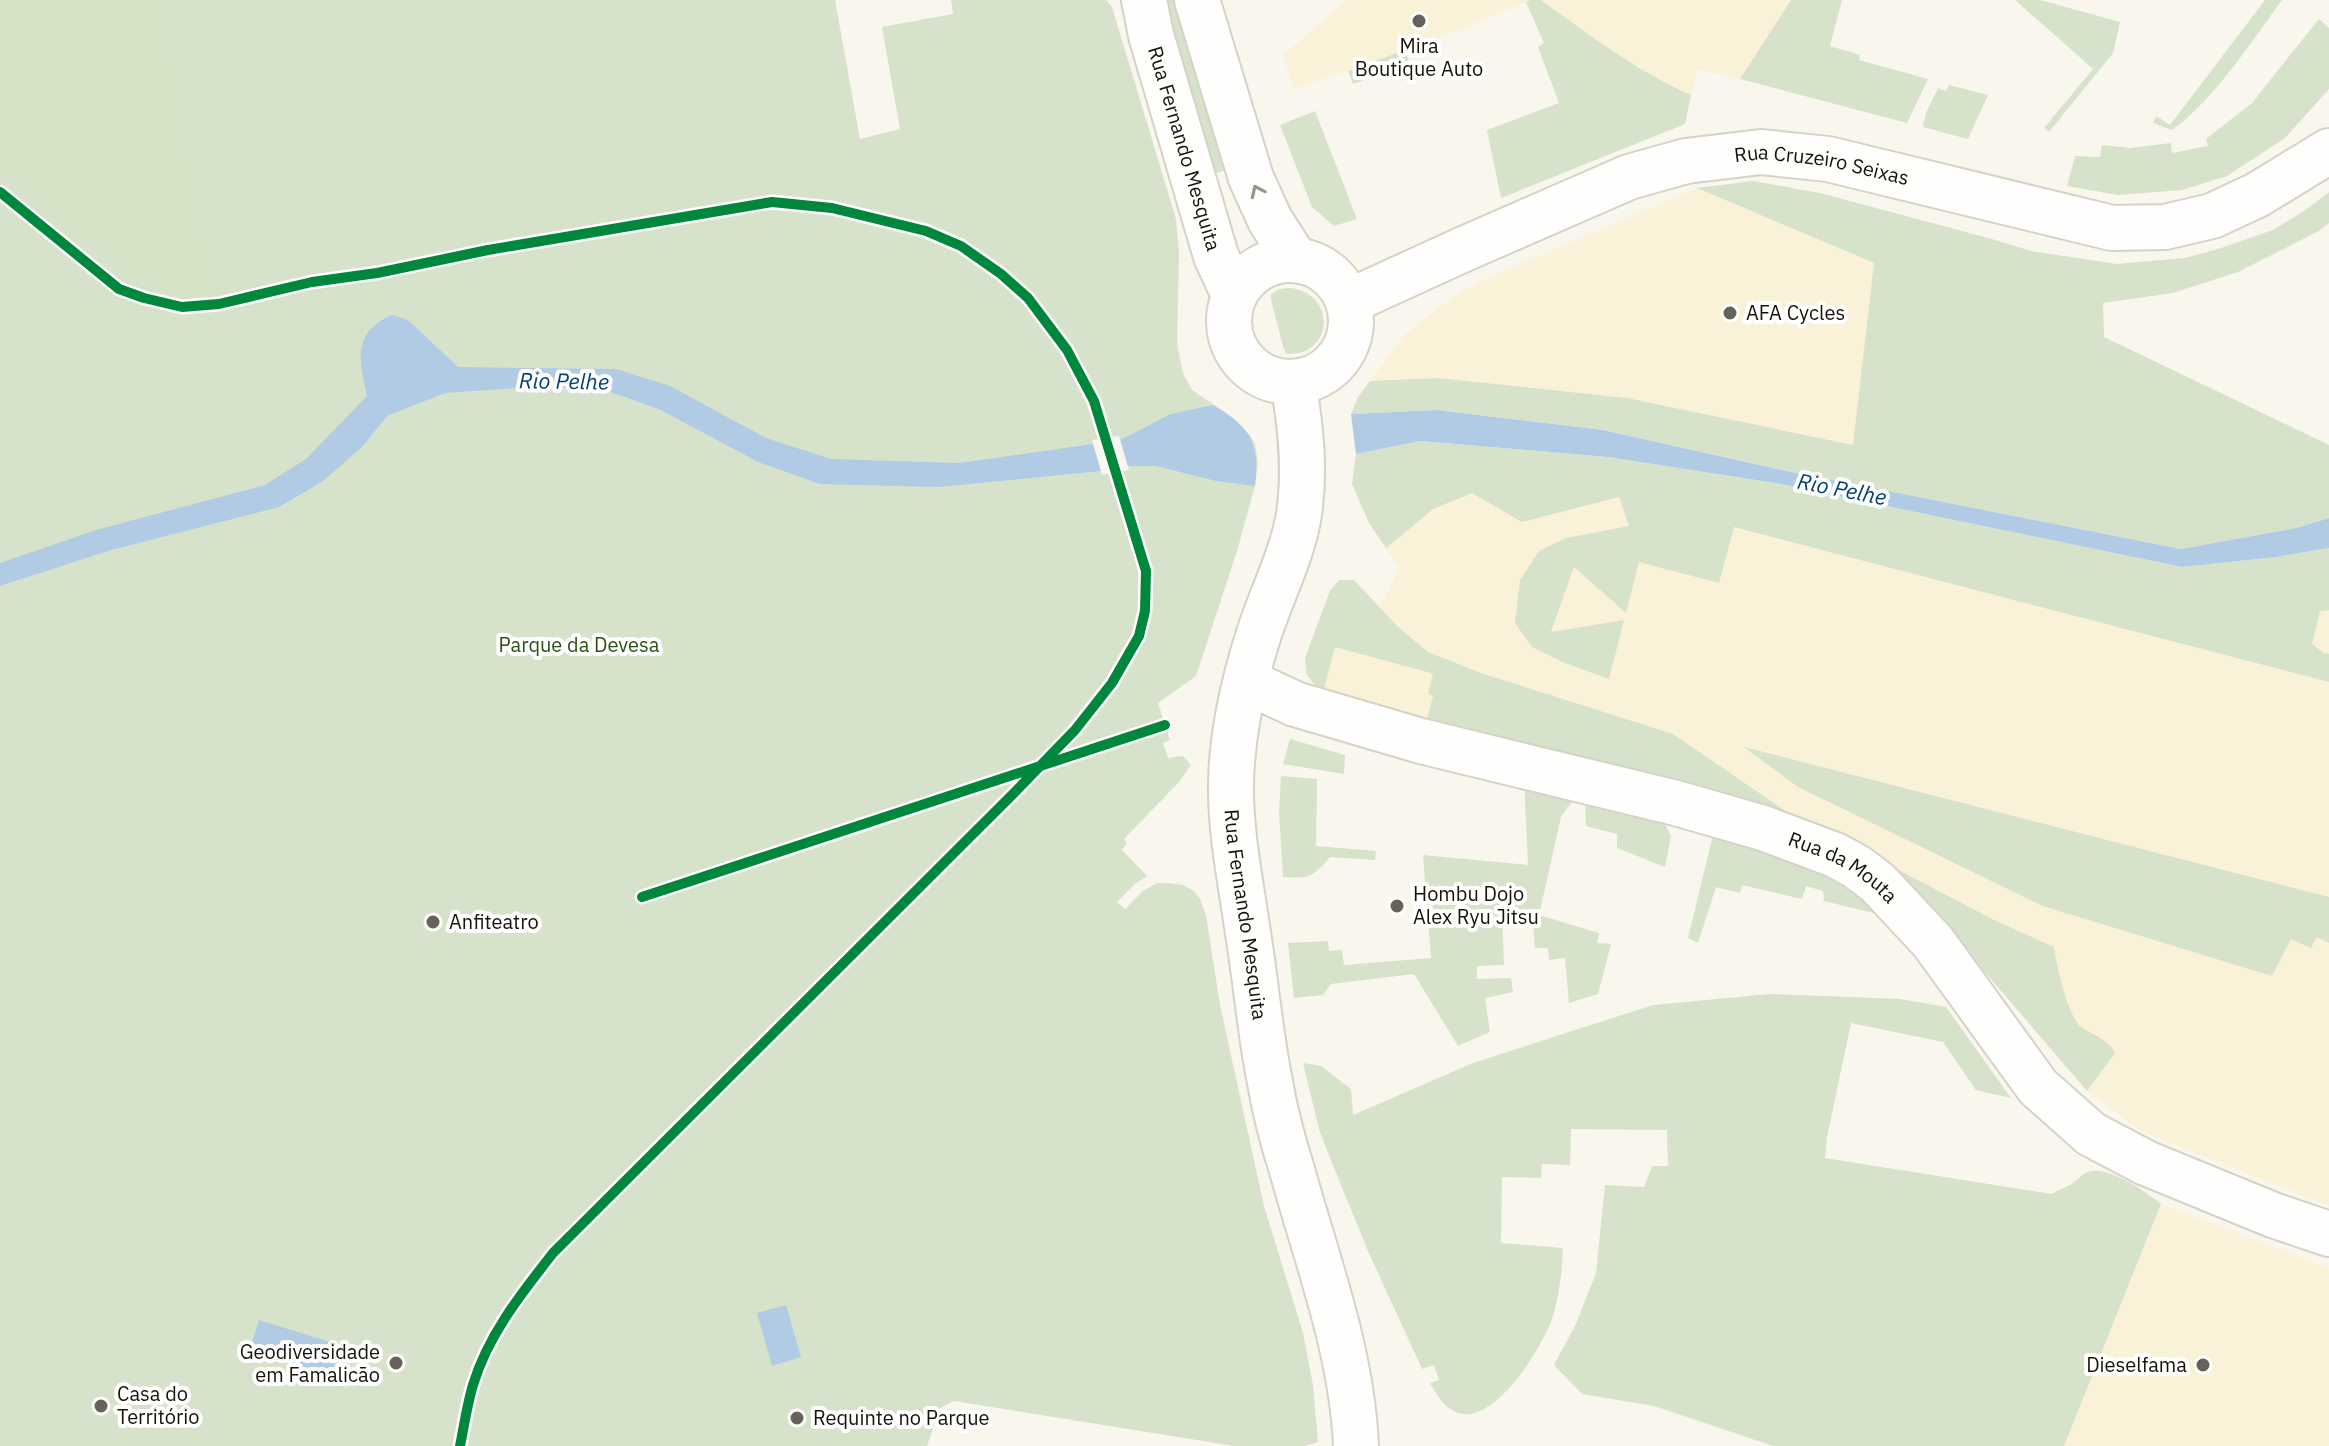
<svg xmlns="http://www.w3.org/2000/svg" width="2329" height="1446" font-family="'IBM Plex Sans',sans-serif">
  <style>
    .built { fill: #faf1d9 }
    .green { fill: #d7e2cb }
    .forest { fill: #d5e4c6 }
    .water { fill: #b1cbe5 }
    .pier { fill: #f9f6ed }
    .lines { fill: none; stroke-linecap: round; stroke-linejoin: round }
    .street-casing { stroke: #d6d2c9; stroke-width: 48 }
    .secondary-casing { stroke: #d6d2c9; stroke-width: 48 }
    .street { stroke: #fefefc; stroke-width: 44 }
    .secondary { stroke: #fefefc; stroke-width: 44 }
    .cycleway-casing { stroke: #fff; stroke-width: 15 }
    .cycleway { stroke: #00873e; stroke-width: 10 }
    .oneway { stroke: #96948f }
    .poi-dot { fill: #666259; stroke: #fff; stroke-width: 3 }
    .labels { text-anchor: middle; stroke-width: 8; stroke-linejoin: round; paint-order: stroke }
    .poi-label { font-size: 20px; fill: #171309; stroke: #fff; text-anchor: start }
    .street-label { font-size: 20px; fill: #171309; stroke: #fff }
    .park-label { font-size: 20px; fill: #2c500e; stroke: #fff }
    .water-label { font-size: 22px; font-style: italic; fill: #024172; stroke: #fff }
  </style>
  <rect width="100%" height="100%" fill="#f9f6ed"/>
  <!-- built -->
  <path class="built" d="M1347,0H1530L1422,45L1294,89L1283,55Z
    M1541,0H1791L1740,79L1697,69L1691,95L1655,79L1615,54Z
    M1697,188L1874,263L1854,445L1627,398L1438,378L1370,381L1404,335L1445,303L1480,281Z
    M1425,464L2320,611L2329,610V1206L2141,1131L2087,1091L1942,922L1908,885L1330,700L1307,675L1305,658L1330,591L1339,580H1354L1380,607L1399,568L1369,523Z
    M2161,1204L2329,1268V1446H2064Z"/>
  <!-- green -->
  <path class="green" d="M0,0H835L860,139L900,129L882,27L953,14L951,0H1106L1112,7L1176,219L1179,253L1177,344L1183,373L1192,390L1226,413L1250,435L1255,444L1258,463L1255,486L1237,551L1196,676L1158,703L1170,740L1163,743L1168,758L1183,756L1191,765L1179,782L1124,839L1127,843L1122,850L1147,876L1135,884L1117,902L1125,909L1143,891L1157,883H1169L1183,885L1194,891L1200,899L1206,915L1220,1005L1264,1206L1303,1333L1313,1385L1318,1442L1305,1446H1234L954,1401L940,1408L927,1446H0Z
    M1164,0H1179L1231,169L1212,174Z
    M1530,0H1541C1591,36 1635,70 1691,95L1685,124L1501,198L1487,130L1559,103L1538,47L1544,43L1526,2Z
    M1791,0H1842L1830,46L1860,55L1859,60L1928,79L1907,123L1740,79Z
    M2015,0H2040L2120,22L2113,53L2049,132L2044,128L2093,69Z
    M2265,0H2282C2252,41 2213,101 2172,130L2153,123L2156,116L2170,125Z
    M2319,19L2329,28V89L2285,138L2227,176L2182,190L2118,195L2067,186L2075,156L2100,157L2102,145L2130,148L2171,143L2172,153L2208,146L2206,139L2252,103Z
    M1405,50L1410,64L1353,84L1348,71Z
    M1949,85L1988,95L1968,139L1923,127L1926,113L1938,88L1946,91Z
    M1315,111L1357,219L1334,226L1312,207L1280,125Z
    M1753,181L1820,193L1992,239L2031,251L2117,264L2185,258L2218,249L2273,230L2307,209L2329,192V223L2319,231L2238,272L2173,293L2103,303L2104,337L2329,445V518L2296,528L2181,549L1777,469L1603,430L1436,410L1351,414L1358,397L1370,381L1438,378L1627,398L1853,445L1874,263L1697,188Z
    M1290,288C1337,293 1334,356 1287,354L1284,350L1271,300V294L1280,289Z
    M1420,441L1608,457L1775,483L2182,567L2276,557L2329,548V610L2320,611L2312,644L2324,653L2329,654V682L1734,527L1719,583L1639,562L1626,613L1574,567L1551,632L1624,620L1609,679L1565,663L1532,647L1515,623L1520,580L1539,551L1566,538L1629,526L1619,497L1522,522L1472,493L1433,509L1386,548L1369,523L1352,484L1356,454Z
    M1339,580H1354L1396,625L1428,652L1481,673L1673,734L1806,825L1426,723L1433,696L1428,694L1433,674L1424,671L1335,647L1323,692H1320L1307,675L1305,658L1330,591Z
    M1290,739L1345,755L1344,774L1283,764Z
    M1744,747L2329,897V943L2317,937L2311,948L2291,939L2272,976L2043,906L1798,787Z
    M1281,776L1317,779L1316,846L1376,851L1375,860L1330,857C1313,877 1309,879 1283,877L1279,812Z
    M1524,779L1578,793L1561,817L1539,915L1599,933L1597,943L1611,944L1598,994L1569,1003L1565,958L1549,960L1548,948H1535L1532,911L1502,912L1504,965L1477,966V979L1511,978L1513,992L1485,998L1490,1032L1458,1046L1414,974L1331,984L1323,995L1294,998L1288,943L1328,941L1329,951L1342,950L1344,965L1431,958L1423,855L1528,865Z
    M1585,796L1664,822L1671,836L1665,867L1617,848V834L1586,826Z
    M1714,831L1824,869L1859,895L1878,914L1824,901L1823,891L1806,886L1802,899L1742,885L1740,893L1716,887L1698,943L1688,938Z
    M1874,857L1994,920L2054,947C2056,964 2068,1015 2080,1026C2093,1036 2107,1038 2115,1053L2087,1091L1942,922Z
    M1770,994L1900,999L1946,1007L2011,1098L1976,1090L1943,1042L1851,1023L1827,1137L1825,1158L2052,1194C2058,1190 2064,1188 2070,1185C2078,1180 2082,1173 2091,1171C2111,1168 2146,1191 2161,1204L2064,1446H1773L1654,1406L1582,1394L1554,1365L1576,1324L1596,1273L1605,1185L1644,1187L1652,1166H1668L1667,1130L1571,1129L1570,1165L1542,1164L1541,1178L1502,1177L1501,1243L1563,1248C1562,1272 1559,1299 1551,1322C1540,1350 1491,1431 1454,1411C1443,1406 1436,1393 1430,1383L1439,1380L1434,1365L1422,1369L1368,1251L1328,1153L1319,1129L1303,1063L1321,1066L1351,1089L1353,1115L1473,1063L1653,1005Z"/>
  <!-- forest -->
  <path class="forest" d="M0,0H162L207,254L219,295L183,294L130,276L73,225L23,185L0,173Z"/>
  <!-- water -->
  <path class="water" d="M392,315L408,320L458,367L616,369L670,386L766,438L831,459L959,463L1093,444L1120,440L1171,414L1213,405C1251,427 1260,443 1255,486L1216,481L1156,466H1128L1101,471L939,487L820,484L758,462L659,409L610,392L545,386L445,393L387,416L363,446L323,481L279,507L111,550L0,586V563L96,530L265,485L306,459L367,396C359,360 352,332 392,315Z
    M1436,410L1603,430L1777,469L2181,549L2296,528L2329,518V548L2276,557L2182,567L1775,483L1608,457L1420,441L1356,454L1351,414Z
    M786,1305L801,1357L772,1366L757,1313Z
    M259,1320L340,1345L331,1376L249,1352Z"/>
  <!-- pier -->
  <path class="pier" d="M1119,436L1129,470L1102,475L1092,440Z"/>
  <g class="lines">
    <defs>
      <g id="street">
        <path id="s1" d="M1144,0L1151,35L1216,256L1234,295"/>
        <path d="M1197,0L1251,178L1270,220L1295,259"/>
        <path id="s2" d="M1246,681L1295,704L1421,741L1676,803L1763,828L1835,855L1857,867L1878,883L1933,942L2038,1087L2091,1134L2146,1163L2273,1215L2329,1234"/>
      </g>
      <g id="secondary">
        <circle cx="1290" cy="321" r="61"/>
        <path id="s3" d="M1348,302L1464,249L1629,177L1686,161L1761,152L1828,159L2112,228L2165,227L2212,216L2257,195L2329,151"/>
        <path id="s4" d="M1293,382C1301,427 1306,474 1298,520C1290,561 1269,600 1257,640C1243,685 1232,735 1231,782C1230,832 1241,883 1248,933C1256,982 1260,1033 1270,1082C1275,1112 1283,1142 1292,1170C1317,1261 1352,1351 1356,1446"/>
      </g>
    </defs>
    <!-- street casing -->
    <use href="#street" class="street-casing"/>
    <!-- secondary casing -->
    <use href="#secondary" class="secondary-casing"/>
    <!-- street -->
    <use href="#street" class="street"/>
    <!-- secondary -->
    <use href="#secondary" class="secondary"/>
    <defs>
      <path id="cycleway" d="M0,192L119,289L144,298L182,307L219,304L312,282L377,273L488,250L772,202L832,208L926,231L961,246L1001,274L1028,298L1067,350L1094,401L1146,571L1145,611L1139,636L1112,683L1075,730L1013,794L553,1253C521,1294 488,1335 473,1385C467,1405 464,1426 460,1446
        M642,897L1165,725"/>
    </defs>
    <!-- cycleway casing -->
    <use href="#cycleway" class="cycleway-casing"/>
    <!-- cycleway -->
    <use href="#cycleway" class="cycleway"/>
  </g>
  <!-- one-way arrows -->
  <defs><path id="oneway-chevron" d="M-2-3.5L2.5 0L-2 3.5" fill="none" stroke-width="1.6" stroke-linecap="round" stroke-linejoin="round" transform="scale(2)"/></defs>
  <use class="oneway" href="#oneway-chevron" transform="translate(1257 191) rotate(-115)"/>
  <!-- markers -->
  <g class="poi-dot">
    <circle cx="1419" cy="21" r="8"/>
    <circle cx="1730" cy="313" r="8"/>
    <circle cx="1397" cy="906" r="8"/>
    <circle cx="433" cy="922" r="8"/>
    <circle cx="396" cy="1363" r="8"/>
    <circle cx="2203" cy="1365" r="8"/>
    <circle cx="101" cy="1406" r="8"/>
    <circle cx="797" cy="1418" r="8"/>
  </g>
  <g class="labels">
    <!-- poi labels -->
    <g class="poi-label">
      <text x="1419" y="53" text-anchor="middle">Mira<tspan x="1419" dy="23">Boutique Auto</tspan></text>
      <text x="1746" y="320">AFA Cycles</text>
      <text x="1413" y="901">Hombu Dojo<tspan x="1413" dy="23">Alex Ryu Jitsu</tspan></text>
      <text x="449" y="929">Anfiteatro</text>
      <text x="380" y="1359" text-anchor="end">Geodiversidade<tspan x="380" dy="23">em Famalicão</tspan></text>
      <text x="2187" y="1372" text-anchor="end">Dieselfama</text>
      <text x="117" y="1401">Casa do<tspan x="117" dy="23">Território</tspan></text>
      <text x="813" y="1425">Requinte no Parque</text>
    </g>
    <!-- street labels -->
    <g class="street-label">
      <text dy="7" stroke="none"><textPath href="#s1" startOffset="154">Rua Fernando Mesquita</textPath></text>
      <text dy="7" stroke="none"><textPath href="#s3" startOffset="504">Rua Cruzeiro Seixas</textPath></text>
      <text dy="7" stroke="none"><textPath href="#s2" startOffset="628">Rua da Mouta</textPath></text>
      <text dy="7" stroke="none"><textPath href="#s4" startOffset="544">Rua Fernando Mesquita</textPath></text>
    </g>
    <!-- park labels -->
    <g class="park-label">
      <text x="579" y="652">Parque da Devesa</text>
    </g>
    <!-- water labels -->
    <g class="water-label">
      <text transform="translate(564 381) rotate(1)" y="8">Rio Pelhe</text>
      <text transform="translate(1842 489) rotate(11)" y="8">Rio Pelhe</text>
    </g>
  </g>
</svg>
